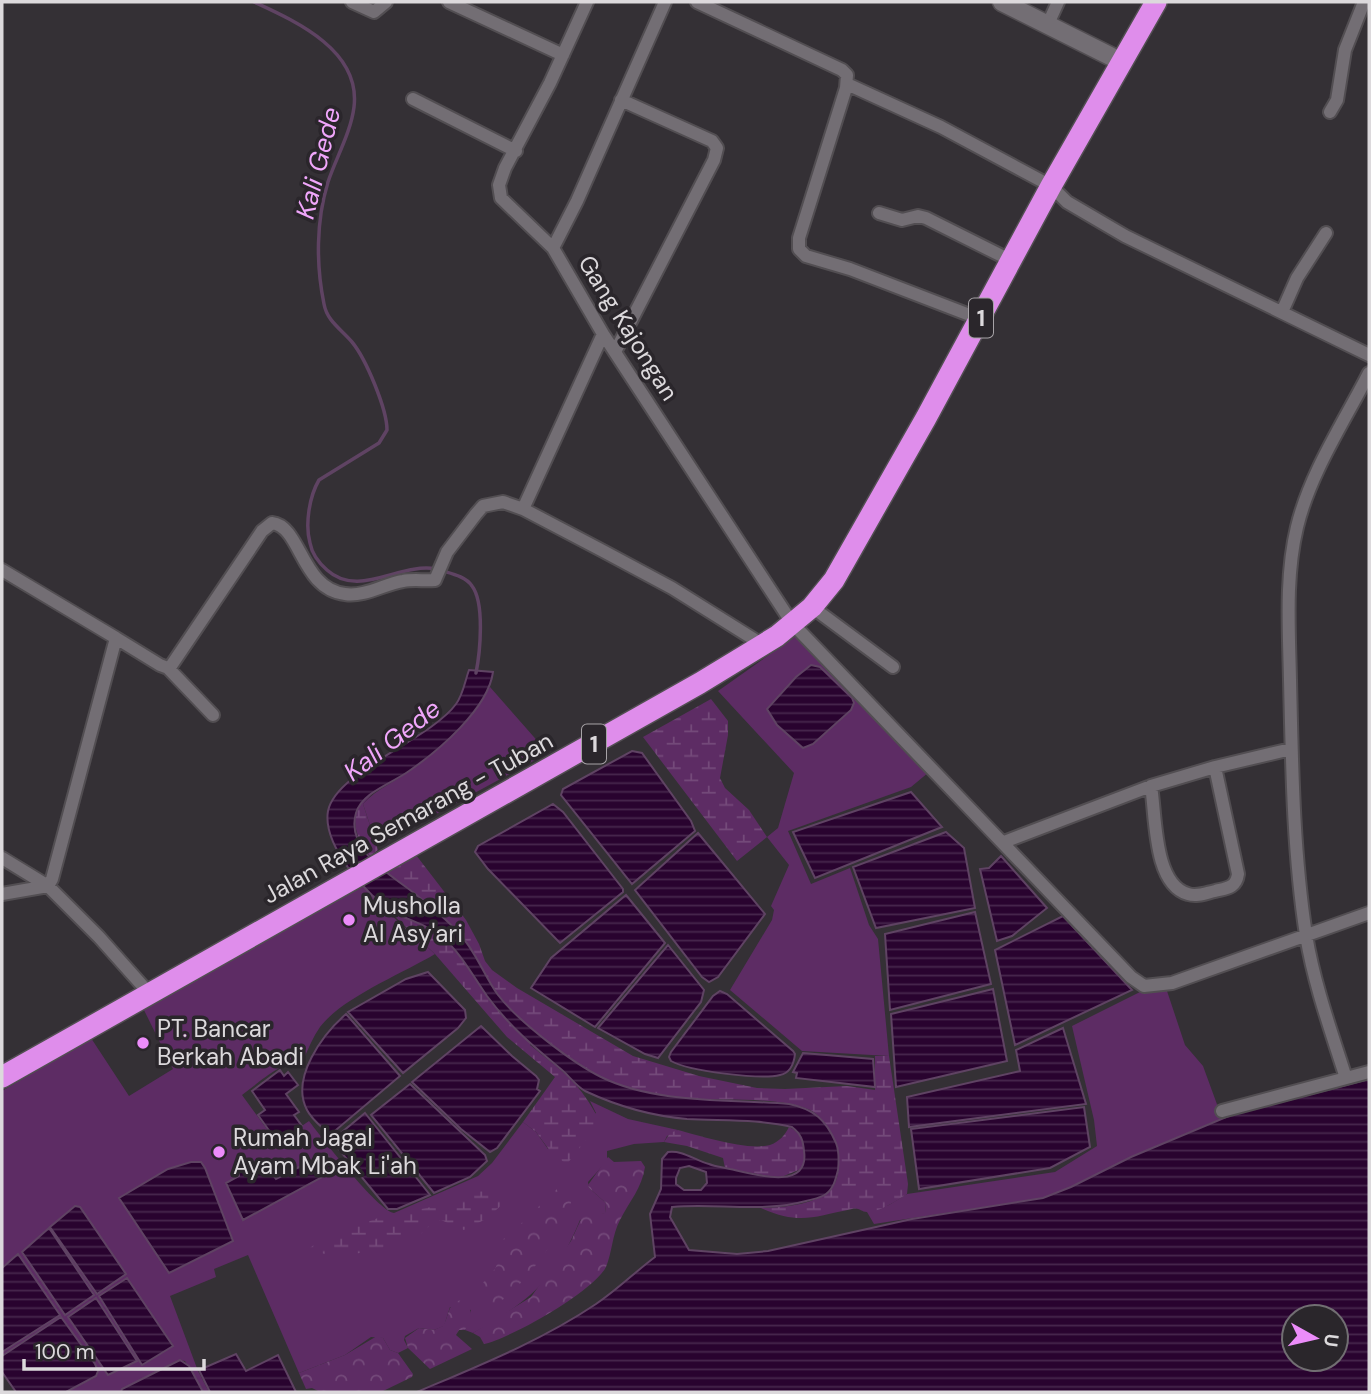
<svg xmlns="http://www.w3.org/2000/svg" width="1371" height="1394" font-family="'DM Sans',sans-serif">
  <style>
    .green { fill: #5d2c64; fill-rule: evenodd }
    .forest { fill: url(#forest-crowns) }
    .wetland { fill: url(#wetland-marsh) }
    .water { fill: url(#water-rules); stroke: #5f4363; stroke-width: 2; fill-rule: evenodd }
    .lines { fill: none; stroke-linecap: round; stroke-linejoin: round }
    .stream { stroke: #5f4363; stroke-width: 3.5 }
    .street-casing { stroke: #524e52; stroke-width: 16 }
    .secondary-casing { stroke: #524e52; stroke-width: 21 }
    .highway-casing { stroke: #524e52; stroke-width: 24 }
    .street { stroke: #736e74; stroke-width: 12 }
    .secondary { stroke: #736e74; stroke-width: 18 }
    .highway { stroke: #df8deb; stroke-width: 21 }
    .poi-dot { fill: #ec8cfa; stroke: #2a262b; stroke-width: 2.5 }
    .labels { text-anchor: middle; stroke-width: 7; stroke-linejoin: round; paint-order: stroke }
    .shield { fill: #2a262b; stroke: #a7a3a7; stroke-width: 2 }
    .shield-label { font-size: 23px; font-weight: bold; fill: #dcd9dc }
    .street-label { font-size: 24px; fill: #dcd9dc; stroke: #2a262b }
    .poi-label { font-size: 24px; fill: #dcd9dc; stroke: #2a262b; text-anchor: start }
    .water-label { font-size: 26px; font-style: italic; fill: #f0a6fb; stroke: #2a262b }
  </style>
  <defs>
    <pattern id="forest-crowns" width="20" height="18" patternUnits="userSpaceOnUse" patternTransform="scale(1.75)"><rect width="20" height="18" fill="#5d2c64"/><path d="M2 6a3 3 0 1 1 6 0M12 15a3 3 0 1 1 6 0" fill="none" stroke="#744a7a"/></pattern>
    <pattern id="wetland-marsh" width="20" height="14" patternUnits="userSpaceOnUse" patternTransform="scale(1.75)"><rect width="20" height="14" fill="#5d2c64"/><path d="M1 5h8M5 5V1M11 12h8M15 12V8" fill="none" stroke="#744a7a"/></pattern>
    <pattern id="water-rules" width="6" height="5" patternUnits="userSpaceOnUse" patternTransform="scale(1.75)"><rect width="6" height="5" fill="#29032f"/><path d="M0 2.5h6" fill="none" stroke="#47274d"/></pattern>
  </defs>
  <rect width="100%" height="100%" fill="#343035"/>
  <!-- green -->
  <path class="green" d="M797,635L929,772L911,787L788,831L811,884L850,868L869,925L878,939L889,1056L802,1051L730,990L772,920L774,910L771,906L789,865L767,837L778,828L794,773L718,691Z
    M490,687L548,753L377,846L363,804C377,788 396,782 412,769C440,746 471,719 490,687Z
    M364,886L392,916L435,954C402,974 343,997 320,1027C313,1037 308,1049 303,1061C281,1061 260,1082 242,1095L277,1143L309,1121C322,1138 377,1210 394,1213L478,1176L492,1163L523,1122L536,1132L548,1149L596,1113L590,1101L628,1119L678,1130L667,1136L664,1142L634,1144L607,1151V1161L588,1182L589,1188L606,1203L605,1213L580,1220C556,1279 528,1303 473,1333L465,1330L471,1310L450,1307L444,1326L434,1330L419,1328L405,1336L404,1340L408,1348L398,1353L390,1350L383,1338L371,1337L345,1355L299,1373L248,1255L214,1269L216,1277L170,1296L198,1371L209,1392H203L185,1361L178,1360L122,1389L121,1392H66L94,1378L61,1317L2,1356V1352L60,1314L17,1255L2,1268V1091L91,1038L129,1096L173,1069L143,1008ZM127,1278L173,1345V1347L99,1296Z
    M1142,991H1167L1185,1045L1203,1066L1222,1118L1131,1157L1071,1187L1043,1198L874,1224L867,1212L889,1205L907,1194L1055,1172L1097,1146L1094,1120L1072,1026Z"/>
  <!-- forest -->
  <path class="forest" d="M608,1157L614,1162L641,1161L645,1167C642,1188 629,1202 620,1220C612,1235 612,1253 606,1267C593,1292 511,1338 484,1344L480,1337L473,1333L531,1297L571,1241L582,1217L591,1214L605,1213L606,1203L589,1188L588,1185Z
    M557,1189H568L571,1192C579,1218 507,1312 482,1309L474,1293L495,1269L498,1262L495,1257L489,1254V1247L507,1237Z
    M462,1300C475,1308 471,1320 465,1330H459L456,1335L472,1349L430,1369L408,1348L405,1338L419,1328L434,1330L443,1326C450,1315 447,1302 462,1300Z
    M377,1336L383,1338L390,1350L398,1353L413,1374L412,1377L381,1392H320L312,1388L306,1389L299,1373L345,1355Z"/>
  <!-- wetland -->
  <path class="wetland" d="M711,699L728,721V735L720,778L725,788L749,810L767,837L737,861L643,737Z
    M372,794L363,804L378,850L370,856C354,837 346,809 372,794Z
    M416,855L466,920L479,944L485,961L492,970L517,988L633,1056L699,1076L757,1088L785,1089L847,1086L875,1090V1056H889L908,1184L907,1194C898,1200 878,1213 867,1212C861,1212 859,1207 852,1209C812,1217 800,1225 761,1208C780,1208 806,1205 823,1196C853,1180 835,1122 810,1110C781,1096 722,1101 688,1099C661,1097 619,1088 596,1074C573,1061 551,1045 530,1030V1045C563,1072 580,1082 600,1122L567,1164L553,1155L536,1132L523,1122L555,1077L507,1037L435,954L377,900L453,927L416,894L386,873Z
    M789,1127C805,1134 809,1155 801,1169L779,1178L725,1168L723,1158L687,1146L664,1142L670,1133L678,1130C701,1136 747,1151 770,1145C779,1142 785,1135 789,1127Z
    M497,1191L505,1195V1202L486,1219L464,1230L441,1220C429,1222 428,1230 419,1235C412,1239 404,1234 398,1237C394,1239 393,1243 390,1245C372,1253 325,1261 310,1248L321,1239L378,1218L436,1206L469,1192Z"/>
  <!-- water -->
  <path class="water" d="M811,665L820,667L852,698L854,703L851,710L813,744L803,748L777,725L767,709L796,677Z
    M469,670L493,672C488,709 438,751 409,771C393,783 362,792 356,813C345,850 391,875 414,893C429,905 445,918 458,932C476,951 483,974 498,995C518,1021 571,1062 601,1077C656,1104 729,1099 789,1104C814,1109 826,1120 836,1143C839,1151 839,1161 838,1170C836,1178 834,1188 826,1194C821,1198 813,1199 806,1201C762,1213 717,1203 672,1207L670,1217L689,1250L737,1254L768,1251L912,1219L1043,1198L1071,1187L1131,1157L1231,1115L1369,1079V1392H417C478,1366 541,1341 596,1304C617,1290 635,1272 655,1257L650,1214L661,1189L662,1159L668,1152C683,1150 694,1160 709,1164C716,1167 723,1167 730,1169C752,1174 810,1192 804,1151C803,1140 801,1134 792,1127C758,1119 722,1121 687,1119C652,1116 617,1106 585,1091C576,1086 570,1077 562,1070C533,1046 510,1027 487,996C473,976 461,953 442,937C429,925 410,921 395,913C368,898 322,845 328,811C336,771 430,740 456,704C463,695 465,681 469,670ZM689,1166L706,1172L707,1183L701,1190H684L676,1184V1178L680,1168ZM1294,1317H1336V1359H1294Z
    M632,751L642,753L691,821L695,831L632,884L561,795L563,789Z
    M911,792L942,827L815,878L793,832Z
    M553,804L563,812L623,889V892L560,943L488,869L475,852L478,846Z
    M946,832L964,848L975,908L876,928L853,867Z
    M698,833L765,914L718,977L709,982L702,977L635,890Z
    M1001,856L1047,908L1012,936L997,941L980,869L989,868Z
    M626,895L665,943L595,1027L531,988L551,958Z
    M975,912L991,984L890,1010L885,934Z
    M1063,916L1132,990L1015,1045L995,950Z
    M668,945L704,990L701,1002L658,1058L645,1054L598,1028Z
    M428,972L465,1010L466,1018L458,1028L403,1073L348,1012L406,979Z
    M993,989L1007,1061L896,1087L891,1014Z
    M720,991L727,994L793,1051L795,1054C794,1063 790,1073 780,1075C761,1080 688,1071 671,1061L669,1057L671,1052L713,996Z
    M346,1014L400,1076L330,1135C322,1127 312,1120 307,1110C290,1078 323,1034 346,1014Z
    M481,1026L512,1056L536,1076L539,1080L537,1089L540,1091L497,1148L490,1152L461,1129L412,1082Z
    M1063,1028L1086,1104L909,1127L907,1097L1020,1071L1016,1050Z
    M803,1053L873,1059L875,1087L796,1078L797,1073L793,1072Z
    M280,1070L284,1076L288,1072L298,1085L286,1094L299,1112L294,1115L302,1126L278,1143L258,1115L265,1110L252,1091Z
    M410,1084L485,1155L487,1161L470,1177L434,1193L371,1115Z
    M1084,1107L1090,1147L1050,1168L919,1189L911,1129Z
    M365,1113L430,1195L397,1209H388L336,1146V1137Z
    M326,1153L337,1169L243,1220L226,1183L239,1176L238,1165L262,1160L276,1179Z
    M191,1162H201L205,1168L233,1241L169,1273L119,1198L168,1169Z
    M75,1206L80,1207L126,1274L97,1294L50,1227Z
    M49,1228L94,1295L65,1315L22,1252Z
    M18,1254L60,1315L2,1352V1268Z
    M127,1278L173,1346L142,1365L99,1296Z
    M96,1298L137,1361L108,1375L68,1317Z
    M61,1317L95,1364L98,1371L96,1376L66,1392H16L2,1372V1356Z
    M236,1354L246,1371L278,1355L296,1392H210L199,1370Z
    M180,1360L189,1366L203,1392H121L122,1389Z"/>
  <g class="lines">
    <!-- stream -->
    <path class="stream" d="M254,2C295,21 361,50 354,107C351,132 336,158 328,182C316,221 316,265 324,304C327,321 341,329 352,342C366,359 387,409 387,430L379,443L319,480C309,497 305,525 310,543C312,554 319,563 327,570C359,599 400,562 436,569
      M443,571C453,574 466,577 472,586C485,603 480,653 476,673"/>
    <defs>
      <path id="street" d="M352,2L374,12L386,2
        M449,2L563,55
        M665,2L577,201L553,248L603,334L792,623L1131,977L1144,986L1172,983L1369,913
        M697,2L842,70L847,75L846,88L799,238V249L806,256L850,269L980,319
        M1048,24L1058,2
        M847,84L941,127L1051,186L1067,202L1125,236L1369,355
        M413,99L516,151
        M1330,112L1337,100L1345,50L1364,2
        M879,213L902,220L918,216L926,218L1012,261
        M553,248L501,198L499,185L505,168L550,83L587,2
        M1282,312L1297,278L1326,233
        M616,350L714,160L717,148L712,141L621,100
        M523,509L603,334
        M2,570L116,638L52,879L48,886L2,894
        M812,607L893,667
        M116,638L160,665L168,668L171,666L262,531L272,523C301,526 301,589 345,594C365,597 384,584 403,581C413,579 425,581 435,580L447,552L476,514L483,506L503,502L523,509L603,551L672,588L763,645
        M168,668L213,715
        M1151,786C1156,815 1153,884 1188,894C1197,897 1206,893 1215,891C1227,888 1236,888 1238,874L1215,767
        M1004,842L1151,786L1215,767L1291,749
        M2,858L48,886L99,937L148,992
        M1346,1078C1331,1031 1314,984 1306,935C1293,851 1292,765 1290,680C1289,629 1285,577 1297,527C1310,473 1344,422 1369,373
        M1222,1111L1369,1072"/>
      <path id="secondary" d="M1002,2L1122,62"/>
      <path id="highway" d="M2,1077L700,683L777,636L812,607L834,580L926,418L1051,186L1156,2"/>
    </defs>
    <!-- street casing -->
    <use href="#street" class="street-casing"/>
    <!-- secondary casing -->
    <use href="#secondary" class="secondary-casing"/>
    <!-- highway casing -->
    <use href="#highway" class="highway-casing"/>
    <!-- street -->
    <use href="#street" class="street"/>
    <!-- secondary -->
    <use href="#secondary" class="secondary"/>
    <!-- highway -->
    <use href="#highway" class="highway"/>
  </g>
  <!-- markers -->
  <g class="poi-dot">
    <circle cx="349" cy="920" r="7"/>
    <circle cx="143" cy="1043" r="7"/>
    <circle cx="219" cy="1152" r="7"/>
  </g>
  <g class="labels">
    <!-- shield labels -->
    <g class="shield">
      <rect x="969" y="298.5" width="24" height="39" rx="5"/>
      <rect x="582" y="724.5" width="24" height="39" rx="5"/>
    </g>
    <g class="shield-label">
      <text x="981" y="326">1</text>
      <text x="594" y="752">1</text>
    </g>
    <!-- street labels -->
    <g class="street-label">
      <text transform="translate(628 328) rotate(58)" y="8">Gang Kajongan</text>
      <text transform="translate(408 818) rotate(-29)" y="8">Jalan Raya Semarang - Tuban</text>
    </g>
    <!-- poi labels -->
    <g class="poi-label">
      <text x="363" y="914">Musholla<tspan x="363" dy="28">Al Asy'ari</tspan></text>
      <text x="157" y="1037">PT. Bancar<tspan x="157" dy="28">Berkah Abadi</tspan></text>
      <text x="233" y="1146">Rumah Jagal<tspan x="233" dy="28">Ayam Mbak Li'ah</tspan></text>
    </g>
    <!-- water labels -->
    <g class="water-label">
      <text transform="translate(318 163) rotate(-76)" y="9">Kali Gede</text>
      <text transform="translate(392 740) rotate(-38)" y="9">Kali Gede</text>
    </g>
  </g>
  <!-- border -->
  <rect width="1371" height="1394" fill="none" stroke="#dcd9dc" stroke-width="7"/>
  <!-- north arrow -->
  <g transform="translate(1315 1338) rotate(98)"><circle r="33" fill="#2a262b" stroke="#716e72" stroke-width="2"/>
  <path d="M0-5L12 26L0 18L-12 26Z" fill="#ec8cfa"/>
  <text y="-10" font-size="19" font-weight="bold" text-anchor="middle" fill="#dcd9dc">U</text>
  </g>
  <!-- scale -->
  <path d="M24 1359v10h180v-10" fill="none" stroke="#dcd9dc" stroke-width="3.5"/>
  <text x="35" y="1359" font-size="21" fill="#dcd9dc" stroke="#2a262b" stroke-width="5" paint-order="stroke">100 m</text>
</svg>
